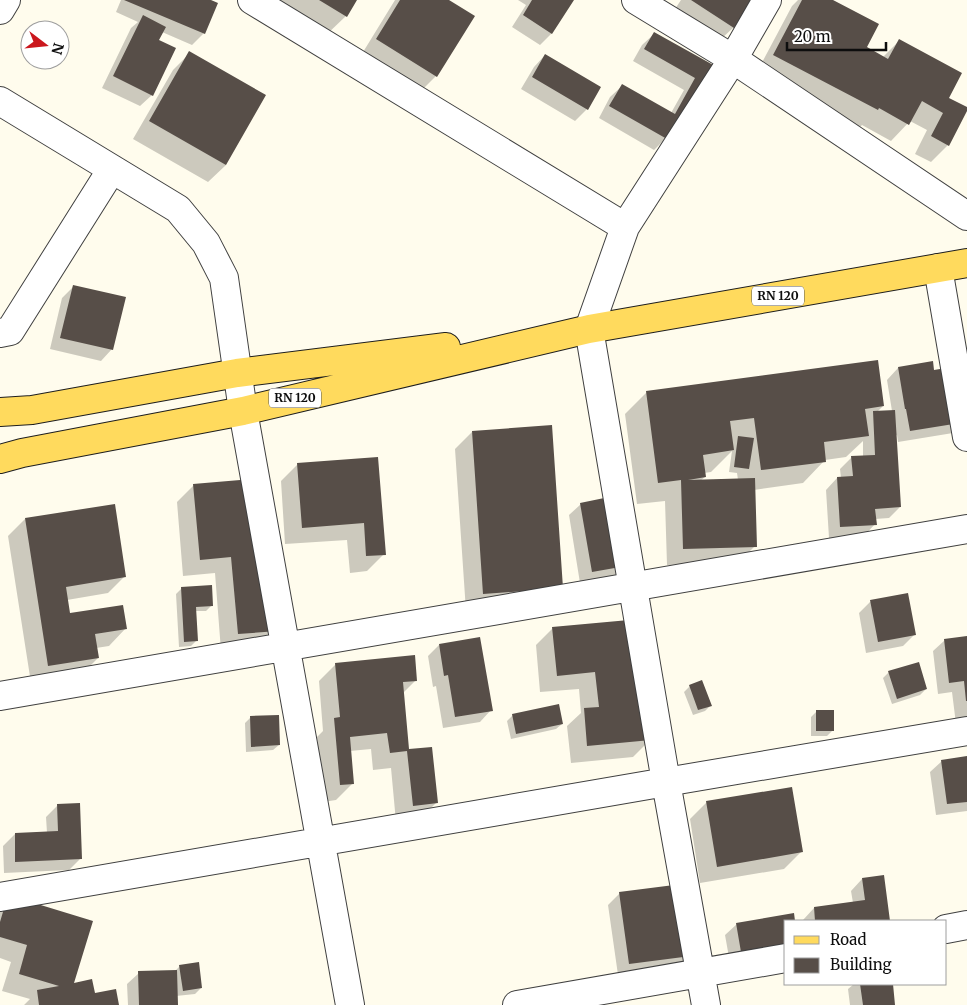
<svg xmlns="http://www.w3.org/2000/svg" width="967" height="1005" font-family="Merriweather,serif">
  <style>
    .shadow { fill: #0003; fill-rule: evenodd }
    .building { fill: #574e48 }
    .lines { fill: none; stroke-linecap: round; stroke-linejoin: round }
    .minor-casing { stroke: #404040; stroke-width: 30 }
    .primary-casing { stroke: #1e1e1e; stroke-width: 30 }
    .minor { stroke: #fff; stroke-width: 28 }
    .primary { stroke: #ffda5d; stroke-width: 28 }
    .labels { text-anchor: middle; stroke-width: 5; stroke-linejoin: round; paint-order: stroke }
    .shield { fill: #fff; stroke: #565656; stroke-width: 1 }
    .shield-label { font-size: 12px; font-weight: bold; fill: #0d0d0d }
  </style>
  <rect width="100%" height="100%" fill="#fffced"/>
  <!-- shadow -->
  <path class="shadow" d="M121,0H208L204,33L192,45L162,32L157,40L152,95L140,106L102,88L131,28L138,22L116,12Z
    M260,0H355L346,16L324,37Z
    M395,0H446L473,17L436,76L419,93L360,57Z
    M518,0H573L551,34L540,45L512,27L526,5Z
    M681,0H751L733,28L721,39L675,9Z
    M798,0H831L865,47L883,57L899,41L947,98L967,109L948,145L931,162L915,154L927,130L910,121L891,141L862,125L860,127L757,72L792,6Z
    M654,34L713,67L666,138L654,150L599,118L610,97L622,86L671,113L684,90L633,61L642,45Z
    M190,53L226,165L208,182L133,139L173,70Z
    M545,55L587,109L575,121L521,89L534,67Z
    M74,286L112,349L101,361L50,349L62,298Z
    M898,368L933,372L957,368L953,433L898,442L897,435L895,436L900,507L889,518L875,519V524L864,536L829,538L826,490L837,478H841L840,469L852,457H863V441L846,457L825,460L803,483L754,490L755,546L738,563L667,565L665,501L637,504L625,414L647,392L883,406L877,412L892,411L887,380ZM732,451L729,472L737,473L738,480L700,481L705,477L704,473L711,472Z
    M472,432L562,588L466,611L455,449Z
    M377,458L384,554L367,571L350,573L347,540L285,544L281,481L298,464Z
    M194,485L277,631L259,648L221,651L215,573L183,576L177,502Z
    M581,504L624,566L613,577L580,583L569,515Z
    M25,519L125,576L108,593L67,600L69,615L126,628L109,646L96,648L98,658L81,675L31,683L8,536Z
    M182,588L212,605L206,611H195L196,641L191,646L179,647L176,594Z
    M907,594L915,634L903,646L866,653L859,613L870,602Z
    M639,620L650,740L633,757L571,763L567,726L581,713L579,689L540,692L536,645L553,628Z
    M967,637V723L956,724L952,692L938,694L933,651L945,640Z
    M439,645L491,710L480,722L443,728L436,686L433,687L428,656Z
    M336,664L416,680L402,694L408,750L436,803L419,820L396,822L391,768L373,770L371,749L350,751L353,783L336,800L323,802L317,737L323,731L319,681Z
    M889,672L926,689L920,695L892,704L883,678Z
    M690,686L711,705L705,711L693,715L684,692Z
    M817,711L833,730L827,736H811V717Z
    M513,715L562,724L556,729L511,739L507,721Z
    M250,718L279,745L273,750L246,752L245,723Z
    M967,757V811L936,815L930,772L942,761Z
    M707,802L801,852L784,869L700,883L690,819Z
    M57,806L81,858L69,870L4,873L3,846L15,834L47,833L46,817Z
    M883,877L889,921H803V920L814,908L853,903L851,891L862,879Z
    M620,893L690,955L678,967L618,975L608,905Z
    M0,905L72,984L117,1005H24L30,999L2,991L11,962L0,958Z
    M793,915L794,921H786L730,963L725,935L737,924Z
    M180,966L201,988L195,994L176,996V1005H128L127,984L139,973L174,972Z
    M854,984H891L894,1005H850L848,989Z"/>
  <!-- building -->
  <path class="building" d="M124,0H211L218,3L205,34Z
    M319,0H357L347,17Z
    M400,0H449L475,16L437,77L376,39Z
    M532,0H574L552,34L523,15Z
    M691,0H752L734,28Z
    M802,0H833L879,24L867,47L888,59L899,39L962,73L949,98L967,107V111L949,146L931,136L943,113L922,101L909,125L879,108L878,110L773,55Z
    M143,15L166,27L159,40L176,48L153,96L113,76Z
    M654,32L715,66L687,116L682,113L667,139L609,106L622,84L675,114L695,78L644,49Z
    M189,51L266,95L226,165L149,121Z
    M545,54L601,87L588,110L532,77Z
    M73,285L126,297L113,350L60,338Z
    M878,360L884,406L865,409L869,436L824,442L826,462L761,470L754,418L730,421L734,450L703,455L706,477L688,480L755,478L757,547L683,549L681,480L658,483L646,391Z
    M933,361L934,370L958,366L966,422L910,431L906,409H905L898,367Z
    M895,410L901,507L875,509L877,525L840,527L837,477L853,476L851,456L875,455L873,411Z
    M552,425L563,588L483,594L472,431Z
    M738,436L754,438L749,469L734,467Z
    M378,457L386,555L366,556L364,523L302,528L297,463Z
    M252,479L278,631L238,634L231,557L200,560L193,484Z
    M614,496L626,566L592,572L580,503Z
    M115,504L126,577L66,587L70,613L123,605L127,629L95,634L99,658L48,666L25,518Z
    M212,585L213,606L196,607L198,641L184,642L181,587Z
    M908,593L916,635L878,642L870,600Z
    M640,619L651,740L587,746L584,708L599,707L595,672L557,676L552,627Z
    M967,636V701H966L964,681L949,683L944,639Z
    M480,637L493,711L455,717L448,675L444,676L439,644Z
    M415,655L417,681L403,682L409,749L432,747L438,803L413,806L407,751L390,753L387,733L350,737L354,784L340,785L334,718L340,717L335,663Z
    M919,662L927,689L897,699L888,671Z
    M702,680L712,706L698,710L689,685Z
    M559,704L563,724L516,734L512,714Z
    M816,710H834V731H816Z
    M279,715L280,745L251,747L250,716Z
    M967,756V802L947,804L941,760Z
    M792,787L803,852L717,867L706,801Z
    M80,803L82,859L15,862V833L58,831L57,804Z
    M884,875L890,921H815L814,907L865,900L862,878Z
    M682,884L691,956L629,964L619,892Z
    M8,895L93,921L74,983L92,979L95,993L116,989L119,1005H39L37,990L59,986L19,974L27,945L0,937V922Z
    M794,913L795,921H786V945L741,952L736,923Z
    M199,962L202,988L183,991L179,965Z
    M177,970L178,1005H139L138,971Z
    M860,984H893L895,1005H863Z"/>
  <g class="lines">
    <defs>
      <path id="minor" d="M252,0L625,227
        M636,0L733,59L967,216
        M0,10L6,0
        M0,101L178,209L206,243L224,278L243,411L350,1005
        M938,268L967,437
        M0,333L10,331L112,169
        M0,696L967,529
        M0,897L666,782L967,731
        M946,929L967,925
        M517,1005L786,958
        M706,1005L666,782L589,329L625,227L733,59L767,0"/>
      <path id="primary" d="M0,412L32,410L237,373L446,347
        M0,459L22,453L243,411L589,329L967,263"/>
    </defs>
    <!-- minor casing -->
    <use href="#minor" class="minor-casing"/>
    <!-- primary casing -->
    <use href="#primary" class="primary-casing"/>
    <!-- minor -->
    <use href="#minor" class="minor"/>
    <!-- primary -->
    <use href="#primary" class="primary"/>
  </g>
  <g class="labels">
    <!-- shield labels -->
    <g class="shield">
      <rect x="752" y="286.5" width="52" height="19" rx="4"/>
      <rect x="269" y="388.5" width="52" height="19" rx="4"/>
    </g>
    <g class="shield-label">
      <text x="778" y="300">RN 120</text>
      <text x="295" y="402">RN 120</text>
    </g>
  </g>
  <!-- legend -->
  <rect x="784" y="920" width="162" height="65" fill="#ffffff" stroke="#9e9e9e"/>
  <rect x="794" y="936" width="25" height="8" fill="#ffda5d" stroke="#9e9e9e"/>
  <text x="830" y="945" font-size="15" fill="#0d0d0d">Road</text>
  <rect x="794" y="958" width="25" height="15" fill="#574e48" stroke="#9e9e9e"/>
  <text x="830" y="970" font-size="15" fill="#0d0d0d">Building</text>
  <!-- north arrow -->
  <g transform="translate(45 45) rotate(106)"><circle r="24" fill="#ffffff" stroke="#9e9e9e"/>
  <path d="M0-4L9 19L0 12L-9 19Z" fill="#cb171d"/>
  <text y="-8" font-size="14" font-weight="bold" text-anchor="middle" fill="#0d0d0d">N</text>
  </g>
  <!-- scale -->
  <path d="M787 42v8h99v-8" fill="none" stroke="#0d0d0d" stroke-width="2.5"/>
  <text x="794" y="42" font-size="15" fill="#0d0d0d" stroke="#ffffff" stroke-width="4" paint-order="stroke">20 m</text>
</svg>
